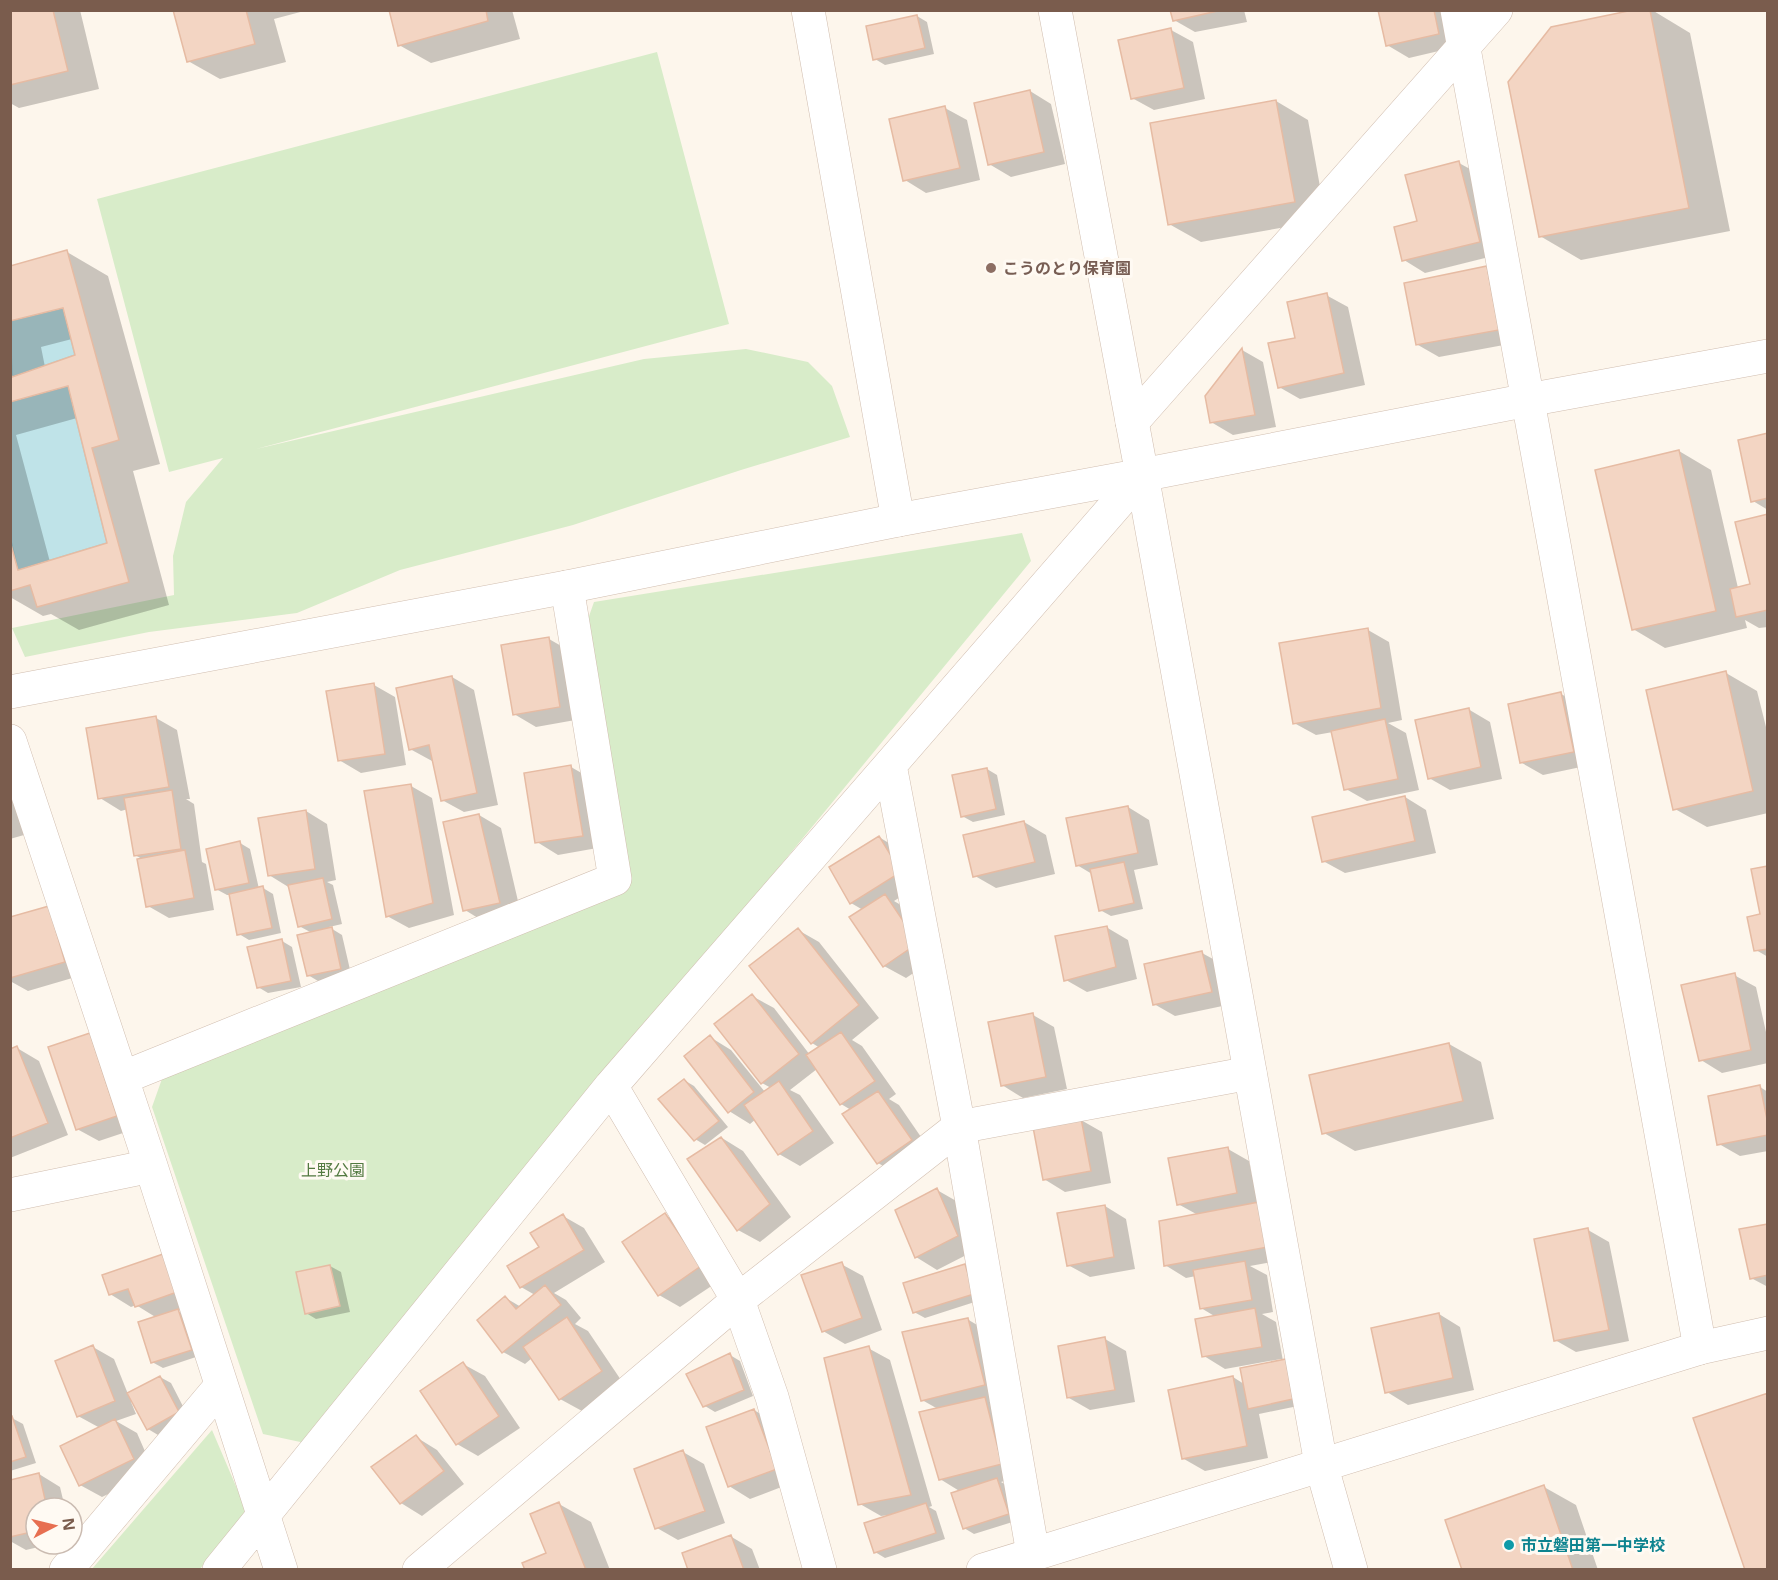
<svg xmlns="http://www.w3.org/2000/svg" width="1778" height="1580" font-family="'Noto Sans','Noto Sans JP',sans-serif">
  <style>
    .green { fill: #d8ecc9 }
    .water { fill: #bfe3e8; stroke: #a5d3da; stroke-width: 1.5 }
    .shadow { fill: #0003; fill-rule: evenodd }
    .building { fill: #f3d5c3; stroke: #e6bba3; stroke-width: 1.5 }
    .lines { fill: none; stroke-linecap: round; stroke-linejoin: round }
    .minor-casing { stroke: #d1beb0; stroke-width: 34 }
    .tertiary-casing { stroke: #d1beb0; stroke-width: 34 }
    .minor { stroke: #fff; stroke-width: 33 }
    .tertiary { stroke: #fff; stroke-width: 33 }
    .education-dot { fill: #8d6e63; stroke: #fffaf3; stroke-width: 2 }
    .culture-dot { fill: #0f9aa8; stroke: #fffaf3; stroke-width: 2 }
    .labels { text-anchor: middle; stroke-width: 6; stroke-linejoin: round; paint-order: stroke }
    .education-label { font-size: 16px; font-weight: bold; fill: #785e54; stroke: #fffaf3; text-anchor: start }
    .park-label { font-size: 16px; fill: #537a41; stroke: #fffaf3 }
    .culture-label { font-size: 16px; font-weight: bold; fill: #0d838f; stroke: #fffaf3; text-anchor: start }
  </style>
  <rect width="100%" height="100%" fill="#fdf6ec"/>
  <!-- green -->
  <path class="green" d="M657,52L729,324L256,449L644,359L746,349L808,362L832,386L850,437L741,470L573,525L400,570L297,613L149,632L25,657L12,628L174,595L173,556L186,502L223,458L169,472L97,199Z
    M1022,533L1031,561L305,1443L263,1434L152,1107L163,1076L606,893L582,636L594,602Z
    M212,1430L247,1512L200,1569L91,1570Z"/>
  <!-- water -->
  <path class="water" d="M63,308L75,355L12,377L10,321Z
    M68,386L107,543L18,570L11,541L10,402Z"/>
  <!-- shadow -->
  <path class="shadow" d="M10,10H80L99,89L19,108L10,103Z
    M175,10H308L274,19L286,62L220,79L188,61Z
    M390,10H512L520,39L431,63L399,45Z
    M1172,10H1244L1247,22L1195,32L1174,20Z
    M1380,10H1452L1460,46L1409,58L1387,45Z
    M1641,10H1652L1690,33L1730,231L1581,260L1540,236Z
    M917,16L927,22L934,54L885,65L875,59Z
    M1171,30L1193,42L1205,99L1154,110L1132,98Z
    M1030,91L1051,104L1065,164L1011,177L989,164Z
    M1276,101L1308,120L1326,220L1201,242L1169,224Z
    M945,108L967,120L980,180L926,193L905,180Z
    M1459,163L1481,175L1501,254L1425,273L1404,260L1419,222Z
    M67,252L108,276L160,464L133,471L169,605L79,630L51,614L43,616L10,597V268ZM72,339L77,356L45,367L41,347ZM77,418L109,544L50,562L16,435Z
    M1486,268L1520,342L1439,357L1418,345Z
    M1326,295L1348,307L1365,385L1300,399L1279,387L1296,339Z
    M1242,350L1263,362L1276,427L1233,435L1211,422Z
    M1768,434V510L1753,501Z
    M1679,451L1711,470L1738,588L1752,586L1768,516V627L1759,628L1745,620L1747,628L1665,648L1633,629Z
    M1368,630L1389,642L1402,720L1388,723L1406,733L1419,790L1367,801L1346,789L1333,732L1316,735L1294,723Z
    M549,639L570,651L581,719L536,727L514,714Z
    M1726,673L1757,691L1768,735V813L1707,827L1675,809Z
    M452,677L474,690L498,805L464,812L442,800L434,761H432L410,749Z
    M374,685L395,697L406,765L361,773L339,760Z
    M1561,694L1583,706L1595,764L1543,775L1522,763Z
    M1468,709L1490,722L1502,779L1450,790L1429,778Z
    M156,718L177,730L190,799H186L194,804L202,862L206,864L214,910L169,918L148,906L142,859L135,855L128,809L121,811L100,798Z
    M571,767L592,779L603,847L558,855L537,842Z
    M987,769L997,775L1005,815L973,822L962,816Z
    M10,781L31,833L10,839Z
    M411,786L432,798L454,915L409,928L387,916Z
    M1405,797L1426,810L1436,853L1345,873L1323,861Z
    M1128,807L1149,820L1158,865L1134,870L1143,909L1111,916L1100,910L1092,874L1077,865Z
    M306,811L327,824L336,880L327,882L333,885L342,924L329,927L342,935L351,974L318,981L308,975L312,933L299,926L290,888L269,875Z
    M479,815L501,828L521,914L486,923L465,910Z
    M1024,822L1046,835L1055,874L996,888L975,876Z
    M879,837L900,850L921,884L894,901L906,908L939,956L906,978L884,966L863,910L851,903Z
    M240,843L250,849L259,889L263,888L273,894L281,933L249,940L239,934L230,895H227L216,889Z
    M1768,867V957L1756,950Z
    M48,908L86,974L28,991L10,981V919Z
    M1106,927L1128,940L1137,979L1087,992L1066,980Z
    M798,930L819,942L879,1018L852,1040L862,1046L896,1094L889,1099L899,1105L932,1153L899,1175L878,1163L851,1110L841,1104L817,1069L790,1090L800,1095L834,1143L800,1166L779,1154L756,1119L750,1124L729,1111L710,1037L731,1050L765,1092L771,1088L762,1083L752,996L774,1008L810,1055L820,1048L812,1043Z
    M282,941L292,947L301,987L268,993L258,987Z
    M1202,953L1224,965L1232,1004L1175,1016L1154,1004Z
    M1734,975L1756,987L1768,1041V1063L1722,1073L1701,1060Z
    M1033,1015L1054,1027L1067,1089L1023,1098L1002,1085Z
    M89,1035L138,1128L99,1141L77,1129Z
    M1449,1044L1481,1062L1494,1119L1355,1151L1324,1133Z
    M17,1048L39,1061L68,1135L10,1158V1051Z
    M684,1080L694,1086L728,1127L705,1145L695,1139Z
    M1760,1087L1768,1092V1151L1740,1156L1719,1144Z
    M1081,1120L1102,1132L1111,1183L1065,1192L1044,1179Z
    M722,1138L743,1151L791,1217L760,1242L738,1230Z
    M1228,1149L1249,1161L1258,1204L1289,1259L1250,1266L1267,1275L1273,1312L1262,1314L1276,1322L1283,1361L1303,1405L1259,1414L1268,1458L1205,1471L1184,1459L1233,1377L1244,1384L1281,1361V1359L1225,1369L1204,1356L1216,1317L1201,1308L1196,1276L1186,1278L1165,1265L1198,1215L1178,1204Z
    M937,1190L958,1202L978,1249L937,1270L916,1257Z
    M1105,1206L1126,1219L1135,1269L1090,1277L1068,1265Z
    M665,1215L687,1227L722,1279L680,1307L659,1295Z
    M563,1216L584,1228L605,1262L554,1293L566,1300L581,1318L575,1324L588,1331L623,1383L582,1411L560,1399L532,1358L525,1364L503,1352L506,1298L521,1307L535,1295L521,1287L541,1248Z
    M1768,1225V1287L1751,1278Z
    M1588,1230L1609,1242L1629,1341L1576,1352L1555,1340Z
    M166,1255L200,1303L178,1311L189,1317L202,1355L163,1368L152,1362L157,1318L136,1305L131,1307L110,1294Z
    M841,1264L863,1276L882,1330L845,1344L823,1331Z
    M964,1265L975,1271L984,1299L925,1318L914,1312Z
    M330,1266L341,1272L350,1312L316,1319L306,1313Z
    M1439,1314L1460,1327L1474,1390L1408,1405L1387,1392Z
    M967,1319L989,1332L1005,1397L989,1401L1007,1411L1023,1476L1001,1482L1008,1486L1019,1520L974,1534L964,1528L961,1492L940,1479L938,1409L922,1400Z
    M1105,1339L1126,1351L1135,1402L1090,1410L1069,1398Z
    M93,1347L114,1359L128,1394L160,1377L171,1383L189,1418L158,1435L148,1429L133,1401L131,1402L136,1414L116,1421L137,1433L154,1472L102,1497L80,1485L100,1428L78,1416Z
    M868,1348L890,1360L932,1506L929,1507L936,1511L945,1539L885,1558L875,1552L889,1515L881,1516L860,1504Z
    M730,1355L740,1361L753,1396L715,1412L705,1406Z
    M463,1364L485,1376L520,1428L478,1456L457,1444Z
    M754,1410L776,1423L797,1481L750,1499L729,1486Z
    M10,1417L23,1424L36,1463L10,1471Z
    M416,1437L437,1450L464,1484L422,1516L401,1503Z
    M683,1452L704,1464L725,1523L678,1540L657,1528Z
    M39,1474L60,1487L65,1508H36V1544H51L26,1550L10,1541V1481Z
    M1544,1487L1576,1505L1598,1570H1464Z
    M559,1504L591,1522L610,1570H527L548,1553Z
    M730,1536L752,1549L760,1570H690Z"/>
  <!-- building -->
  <path class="building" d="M10,10H53L68,71L10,85Z
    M173,10H246L255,44L187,62Z
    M389,10H486L488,21L398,46Z
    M1170,10H1222L1173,21Z
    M1378,10H1434L1439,34L1386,46Z
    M1633,10H1650L1689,208L1539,237L1508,82L1551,27Z
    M917,15L925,48L873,60L866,26Z
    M1171,28L1184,88L1131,99L1118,40Z
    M1030,90L1044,152L988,165L974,103Z
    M1276,100L1295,202L1168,225L1150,123Z
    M945,106L960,168L903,181L889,119Z
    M1459,161L1480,242L1402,261L1394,227L1417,221L1405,175Z
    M67,250L119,440L92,448L129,582L37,607L30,585L10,591V541L18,570L107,543L68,386L10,402V371L12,377L75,355L63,308L10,321V266Z
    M1487,266L1499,330L1416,345L1404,283Z
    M1327,293L1344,373L1278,388L1268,343L1295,338L1287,302Z
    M1242,348L1255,415L1210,423L1205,396Z
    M1768,433V498L1751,502L1738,440Z
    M1679,450L1716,611L1632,630L1595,470Z
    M1768,514V610L1736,617L1730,589L1750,584L1735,522Z
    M1368,628L1381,708L1293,724L1279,643Z
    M549,637L560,707L513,715L501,645Z
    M1726,671L1753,791L1673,810L1646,690Z
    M452,676L477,793L441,801L429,745L409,750L396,688Z
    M374,683L385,754L338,761L326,691Z
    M1561,692L1574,752L1520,763L1508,704Z
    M1469,708L1481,767L1428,779L1415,720Z
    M156,716L169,787L98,799L86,728Z
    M1385,719L1398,779L1344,790L1331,731Z
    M571,765L583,836L535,843L524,773Z
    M987,768L996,809L961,817L952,775Z
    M411,784L433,903L386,917L364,791Z
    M172,790L181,849L134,856L124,798Z
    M1405,796L1415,841L1322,862L1312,817Z
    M1128,806L1138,853L1076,866L1066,818Z
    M306,810L315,869L268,876L258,818Z
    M479,814L500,903L463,911L443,822Z
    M1024,821L1035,862L973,877L963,835Z
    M879,836L901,872L850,904L829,867Z
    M240,841L249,883L215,890L206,849Z
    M185,850L194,898L146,907L137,859Z
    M1124,862L1134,903L1099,911L1090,869Z
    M1768,866V949L1754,951L1747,917L1760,914L1751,869Z
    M323,878L332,919L298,927L288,885Z
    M263,886L272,928L237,935L229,894Z
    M885,894L918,943L883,967L849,917Z
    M49,906L65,962L10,978V917Z
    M1107,926L1116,967L1064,981L1055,936Z
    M332,927L341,969L307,976L297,935Z
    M798,928L859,1005L811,1044L749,966Z
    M282,939L291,981L257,988L247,947Z
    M1202,951L1212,992L1153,1005L1144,964Z
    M1735,973L1751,1050L1699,1061L1681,985Z
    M752,994L799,1054L761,1084L714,1024Z
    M1033,1013L1046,1077L1001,1086L988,1022Z
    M841,1032L875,1081L840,1105L806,1055Z
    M90,1033L117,1116L76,1130L48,1047Z
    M710,1035L754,1092L728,1113L684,1056Z
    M1449,1043L1463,1101L1322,1134L1309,1075Z
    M17,1046L48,1123L10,1138V1049Z
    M684,1079L719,1121L694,1141L658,1099Z
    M779,1081L813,1131L778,1155L744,1105Z
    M1760,1085L1768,1124V1135L1717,1145L1708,1096Z
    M878,1091L912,1140L877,1164L842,1114Z
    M1081,1118L1091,1171L1043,1180L1033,1127Z
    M721,1137L770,1204L737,1231L687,1159Z
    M1228,1147L1237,1193L1177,1205L1168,1158Z
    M937,1188L958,1236L915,1258L895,1210Z
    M1259,1202L1268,1247L1164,1266L1159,1221Z
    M1105,1205L1114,1257L1067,1266L1057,1213Z
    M665,1213L701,1266L658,1296L622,1242Z
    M563,1214L584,1250L520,1288L507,1266L539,1247L530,1233Z
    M1768,1224V1275L1750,1279L1739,1229Z
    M1588,1228L1609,1330L1554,1341L1534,1239Z
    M166,1253L180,1291L135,1307L128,1289L109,1295L102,1275Z
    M1245,1261L1252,1300L1200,1309L1193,1270Z
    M842,1262L862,1318L822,1332L801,1275Z
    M965,1264L974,1294L913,1313L903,1283Z
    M330,1265L340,1306L305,1314L296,1272Z
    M545,1285L561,1305L502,1353L477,1320L505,1296L516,1309Z
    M1255,1308L1262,1347L1202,1357L1195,1319Z
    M178,1309L192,1350L151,1363L138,1322Z
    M1439,1313L1453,1378L1385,1393L1371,1328Z
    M567,1317L602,1371L559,1400L523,1347Z
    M968,1318L985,1385L921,1401L902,1332Z
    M1105,1337L1115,1390L1067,1398L1058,1346Z
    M93,1345L115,1401L77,1417L55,1361Z
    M869,1346L911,1495L858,1505L824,1358Z
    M730,1353L744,1390L703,1407L686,1374Z
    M1286,1359L1293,1399L1248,1409L1240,1368Z
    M463,1362L499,1416L456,1445L420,1391Z
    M160,1376L179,1412L147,1430L127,1393Z
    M1233,1376L1247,1446L1182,1459L1168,1390Z
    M1768,1393V1570H1745L1693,1418Z
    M985,1397L1002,1464L939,1480L919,1412Z
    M754,1409L777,1469L728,1487L706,1427Z
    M12,1416L26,1457L10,1462V1417Z
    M115,1419L134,1459L79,1486L60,1446Z
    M416,1435L444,1471L400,1504L371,1467Z
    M683,1450L705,1511L655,1529L634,1469Z
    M39,1473L47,1508H36V1531L10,1537V1480Z
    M997,1478L1009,1514L963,1529L951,1493Z
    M1544,1485L1573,1570H1462L1445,1520Z
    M559,1502L586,1570H525L522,1563L546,1553L530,1514Z
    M926,1503L936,1533L874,1553L864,1523Z
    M731,1535L744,1570H688L682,1553Z"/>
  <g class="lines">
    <defs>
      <path id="minor" d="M808,10L898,520
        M1457,10L1700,1348
        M1132,422L1496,10
        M10,741L151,1166L281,1570
        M890,765L959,1127L1033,1554
        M122,1078L615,879L567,587
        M611,1086L738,1300L772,1397L820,1570
        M10,1195L151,1166
        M66,1570L221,1386
        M219,1570L611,1086L1142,475
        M419,1570L738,1300L959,1127L1250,1073"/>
      <path id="tertiary" d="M1055,10L1142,475L1321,1464L1351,1570
        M10,692L567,587L898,520L1142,475L1528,400L1768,356
        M983,1570L1700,1348L1768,1333"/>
    </defs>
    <!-- minor casing -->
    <use href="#minor" class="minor-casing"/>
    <!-- tertiary casing -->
    <use href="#tertiary" class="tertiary-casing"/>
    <!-- minor -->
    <use href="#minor" class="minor"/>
    <!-- tertiary -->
    <use href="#tertiary" class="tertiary"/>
  </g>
  <!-- markers -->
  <circle class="education-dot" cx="991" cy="268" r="6"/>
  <circle class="culture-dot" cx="1509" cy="1545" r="6"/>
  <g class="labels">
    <!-- education labels -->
    <g class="education-label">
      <text x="1003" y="274">こうのとり保育園</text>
    </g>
    <!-- park labels -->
    <g class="park-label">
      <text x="333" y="1176">上野公園</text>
    </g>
    <!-- culture labels -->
    <g class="culture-label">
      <text x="1521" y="1551">市立磐田第一中学校</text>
    </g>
  </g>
  <!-- border -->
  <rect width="1778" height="1580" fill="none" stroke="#7a5c4d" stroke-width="24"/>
  <!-- north arrow -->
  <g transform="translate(54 1526) rotate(83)"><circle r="28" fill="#fffaf3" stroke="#cabbb1" stroke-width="1.5"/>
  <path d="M0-4.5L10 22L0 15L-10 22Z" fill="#e76f51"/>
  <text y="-9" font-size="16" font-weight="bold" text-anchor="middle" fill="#7a5c4d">N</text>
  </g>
</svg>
